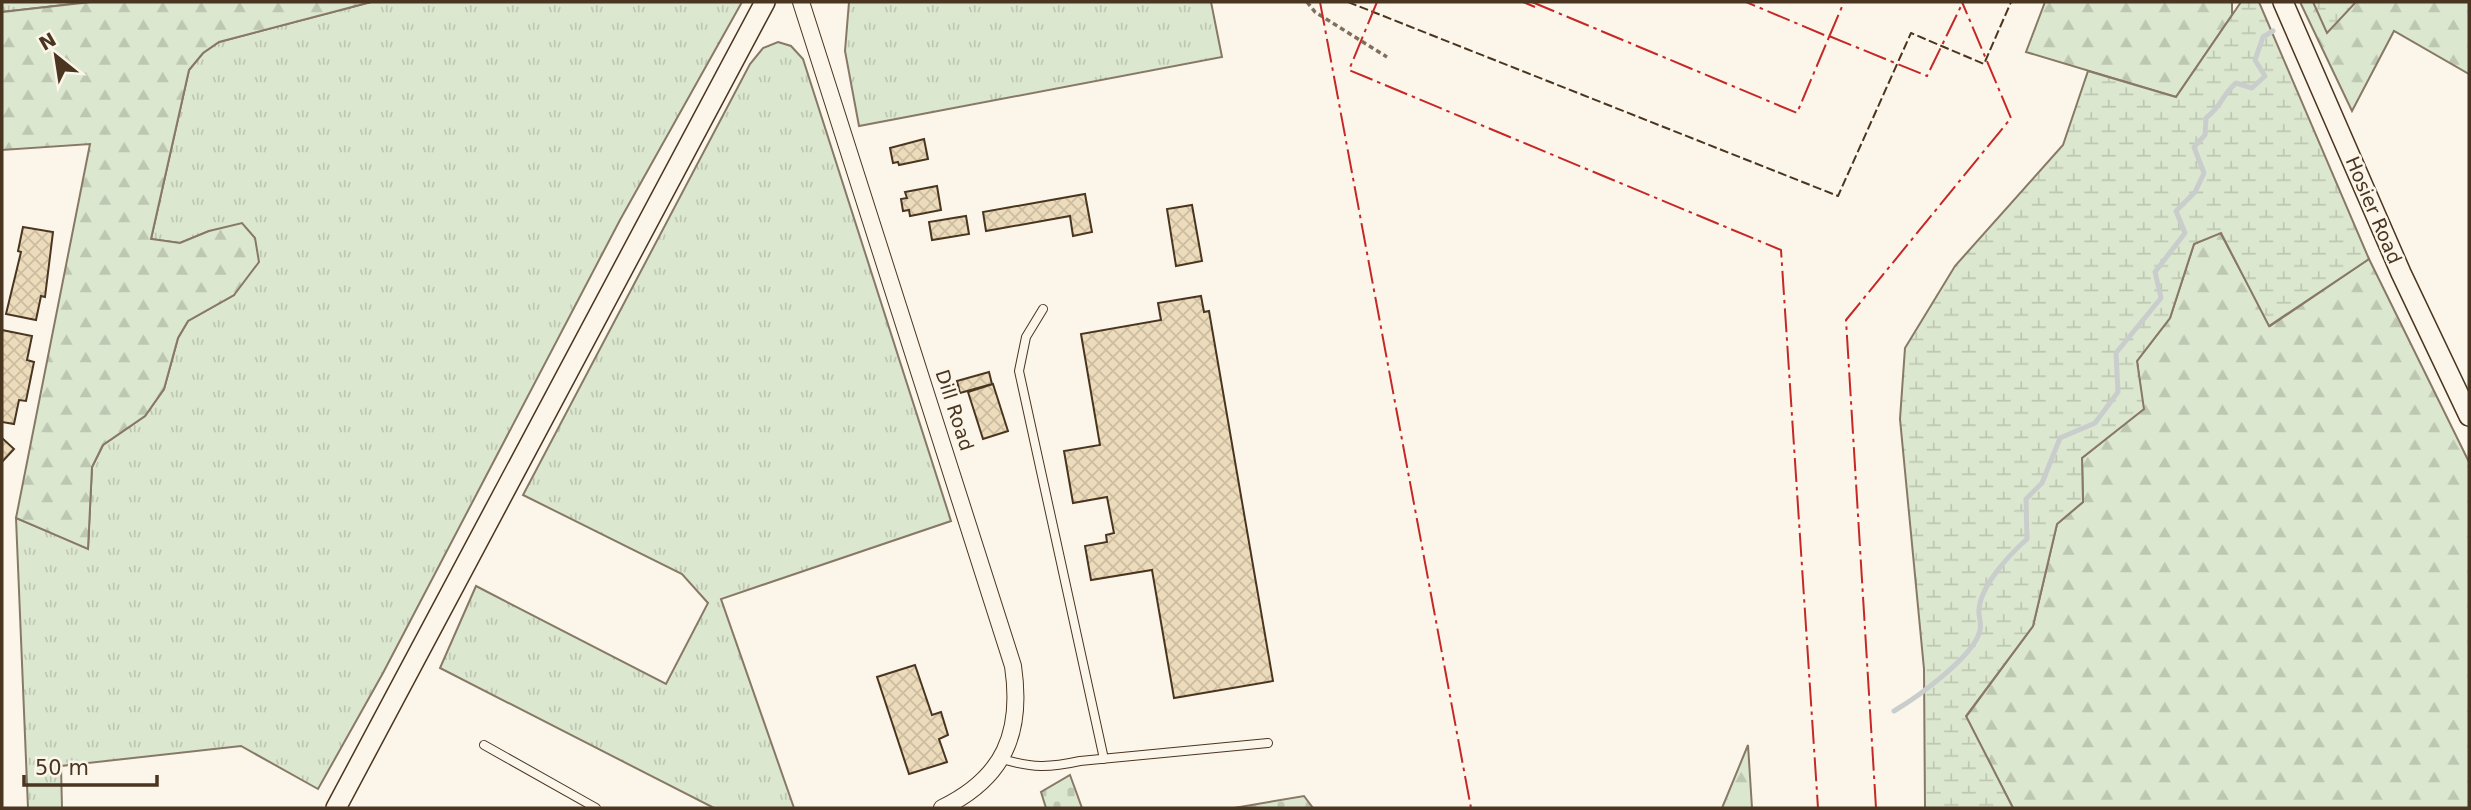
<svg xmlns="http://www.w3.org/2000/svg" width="2471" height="810" font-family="'DejaVu Sans',sans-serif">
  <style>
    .grass { fill: url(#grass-tufts); stroke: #887966; stroke-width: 2 }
    .forest { fill: url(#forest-firs); stroke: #887966; stroke-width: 2 }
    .wetland { fill: url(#wetland-marsh); stroke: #887966; stroke-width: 2 }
    .cemetery { fill: url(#cemetery-stones); stroke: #887966; stroke-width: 2 }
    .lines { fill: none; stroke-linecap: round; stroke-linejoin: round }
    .stream { stroke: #c9cecd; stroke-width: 5 }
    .building { fill: url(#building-cross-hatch); stroke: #4a3520; stroke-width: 2 }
    .service-casing { stroke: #4a3520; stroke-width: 10 }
    .minor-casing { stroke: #4a3520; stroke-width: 18 }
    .tertiary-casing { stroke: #4a3520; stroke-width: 22 }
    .path { stroke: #7f6f5c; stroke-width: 3.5; stroke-dasharray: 5 3.5; stroke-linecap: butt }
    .service { stroke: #fbf6e9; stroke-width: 8 }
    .minor { stroke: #fbf6e9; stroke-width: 16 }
    .tertiary { stroke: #fbf6e9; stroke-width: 19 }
    .fence { stroke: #4a3520; stroke-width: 2; stroke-dasharray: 9 3.5; stroke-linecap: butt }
    .power { stroke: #c62828; stroke-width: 2; stroke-dasharray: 24 5 3.5 5; stroke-linecap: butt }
    .labels { text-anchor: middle; stroke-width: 5; stroke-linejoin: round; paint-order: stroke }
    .street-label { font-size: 19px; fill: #4a3520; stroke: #fbf6e9 }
  </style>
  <defs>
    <pattern id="grass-tufts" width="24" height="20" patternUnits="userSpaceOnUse" patternTransform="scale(1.75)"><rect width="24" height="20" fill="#dce7d0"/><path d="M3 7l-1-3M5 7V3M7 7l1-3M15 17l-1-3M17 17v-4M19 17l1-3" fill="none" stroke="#bec7b2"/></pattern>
    <pattern id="forest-firs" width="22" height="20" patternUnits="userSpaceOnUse" patternTransform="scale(1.75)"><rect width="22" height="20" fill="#dce7d0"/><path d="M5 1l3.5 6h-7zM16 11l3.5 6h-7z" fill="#bec7b2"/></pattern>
    <pattern id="wetland-marsh" width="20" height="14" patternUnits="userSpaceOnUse" patternTransform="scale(1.75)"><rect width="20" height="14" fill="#dce7d0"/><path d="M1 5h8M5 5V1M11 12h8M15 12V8" fill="none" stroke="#bec7b2"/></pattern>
    <pattern id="cemetery-stones" width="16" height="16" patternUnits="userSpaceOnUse" patternTransform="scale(1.75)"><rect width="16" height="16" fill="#dce7d0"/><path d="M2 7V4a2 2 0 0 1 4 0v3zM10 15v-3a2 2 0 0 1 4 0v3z" fill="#bec7b2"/></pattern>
    <pattern id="building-cross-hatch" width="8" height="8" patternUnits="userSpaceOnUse" patternTransform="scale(1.75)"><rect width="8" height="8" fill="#ecdcbc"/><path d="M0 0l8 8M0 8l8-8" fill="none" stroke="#ccbda1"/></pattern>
  </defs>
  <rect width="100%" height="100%" fill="#fbf6e9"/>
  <!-- grass -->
  <path class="grass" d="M2,2H91L2,12Z
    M371,2H742L620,220L383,673L318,789L241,746L61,766L62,808H28L16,518L88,548L92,467L103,445L145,416L164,389L178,338L188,321L234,295L209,231L180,243L151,239L189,70L203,53L219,42Z
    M849,2H1211L1222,57L859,126L845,51Z
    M778,42L791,46L803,59L951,521L721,599L794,808H714L440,668L476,586L666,684L708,603L682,574L523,495L750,64L763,48Z"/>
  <!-- forest -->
  <path class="forest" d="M91,2H371L219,42L203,53L189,70L151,239L180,243L209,231L242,223L255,238L259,262L234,295L188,321L178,338L164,389L145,416L103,445L92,467L88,549L16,518L90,144L2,150V12Z
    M2045,2H2232V15L2176,97L2026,52Z
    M2300,2H2469V74L2394,31L2352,111Z
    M2220,232L2270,326L2369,259L2469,462V808H2013L1966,717L2033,626L2057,524L2083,502L2082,458L2143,409L2137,361L2170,318L2194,244Z
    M1748,745L1752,808H1722Z"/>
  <!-- wetland -->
  <path class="wetland" d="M2241,2H2259L2369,259L2269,326L2221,233L2194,244L2170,318L2137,361L2144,409L2082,458L2083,502L2057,524L2033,626L1966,716L2013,808H1925L1924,669L1900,419L1905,348L1955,266L2063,145L2088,71L2176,97Z
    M2313,2H2356L2327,33Z"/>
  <!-- cemetery -->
  <path class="cemetery" d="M1070,775L1082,808H1046L1041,792Z
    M1304,796L1313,808H1234Z"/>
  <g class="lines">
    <!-- stream -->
    <path class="stream" d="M1894,711C1916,698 1975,656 1980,630C1982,624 1978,616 1979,609C1981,585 2010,554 2027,539L2026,499L2042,483L2060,438L2095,423L2118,392L2116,353L2161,298L2155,272L2185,233L2176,211L2195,192L2204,173L2194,147L2205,135L2206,118C2223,105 2221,96 2236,83L2252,88L2265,76L2255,60L2263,37L2273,31"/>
  </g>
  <!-- building -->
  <path class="building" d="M924,139L928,159L899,165L898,162L893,163L890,148Z
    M937,186L941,210L910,216L909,210L903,211L901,199L907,198L905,192Z
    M1085,194L1092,232L1073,236L1070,216L986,231L983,212Z
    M1192,205L1202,261L1176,266L1167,209Z
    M966,216L969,234L932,240L929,222Z
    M23,227L53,232L45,297L41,296L36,320L6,314L21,252L18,251Z
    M1201,296L1204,312L1209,311L1273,681L1174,698L1152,570L1091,580L1085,546L1107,542L1106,535L1114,533L1107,497L1073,503L1064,451L1100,445L1081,334L1161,320L1158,303Z
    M2,330L32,336L27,360L34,362L26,401L19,400L14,424L2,422Z
    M989,372L992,384L960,393L957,381Z
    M993,384L1008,431L983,439L968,392Z
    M2,438L14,449L2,462Z
    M915,665L932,715L941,712L948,735L939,739L947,762L909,774L877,677Z"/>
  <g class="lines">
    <defs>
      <path id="service" d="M1043,309L1026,337L1019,371L1104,759
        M484,745L596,808
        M1002,759C1033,768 1048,768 1080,761L1268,743"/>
      <path id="minor" d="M801,2L1013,666C1023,733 1004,778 942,808"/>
      <path id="tertiary" d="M2283,2L2401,273L2469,416
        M336,808L765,2"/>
    </defs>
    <!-- service casing -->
    <use href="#service" class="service-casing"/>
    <!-- minor casing -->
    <use href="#minor" class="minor-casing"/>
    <!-- tertiary casing -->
    <use href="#tertiary" class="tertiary-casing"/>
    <!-- path -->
    <path class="path" d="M1307,2L1315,12L1387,57"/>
    <!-- service -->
    <use href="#service" class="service"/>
    <!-- minor -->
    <use href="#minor" class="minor"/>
    <!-- tertiary -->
    <use href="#tertiary" class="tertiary"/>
    <!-- fence -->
    <path class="fence" d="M1348,2L1838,196L1911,33L1984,64L2011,2"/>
    <!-- power -->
    <path class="power" d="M1320,2L1471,808
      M1377,2L1349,70L1781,250L1818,808
      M1523,2L1535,7
      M1532,2L1797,113L1829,37L1746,2
      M1829,36L1927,76L1963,2
      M1829,37L1844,2
      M1876,808L1846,320L2011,118L1962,2"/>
  </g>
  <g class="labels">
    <!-- street labels -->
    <g class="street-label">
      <text transform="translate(2374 210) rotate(67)" y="7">Hosier Road</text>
      <text transform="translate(955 410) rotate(72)" y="7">Dill Road</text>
    </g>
  </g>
  <!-- border -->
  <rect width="2471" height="810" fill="none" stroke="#4a3520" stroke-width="7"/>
  <!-- north arrow -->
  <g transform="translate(56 56) rotate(330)" stroke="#fbf6e9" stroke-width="5" paint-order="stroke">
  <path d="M0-5L12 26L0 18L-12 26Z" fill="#4a3520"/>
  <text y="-10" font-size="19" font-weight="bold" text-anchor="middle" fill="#4a3520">N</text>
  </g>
  <!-- scale -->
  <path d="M24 775v10h133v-10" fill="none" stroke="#4a3520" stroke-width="3.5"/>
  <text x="35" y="775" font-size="21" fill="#4a3520" stroke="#fbf6e9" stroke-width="5" paint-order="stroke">50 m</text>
</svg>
